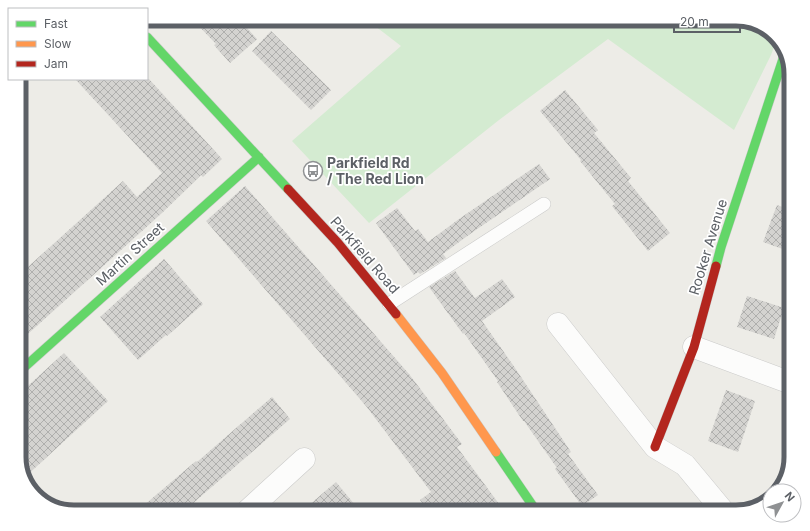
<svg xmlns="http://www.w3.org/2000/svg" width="810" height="531" font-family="Inter,sans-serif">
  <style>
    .green { fill: #d4ebd1 }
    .building { fill: url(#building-cross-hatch) }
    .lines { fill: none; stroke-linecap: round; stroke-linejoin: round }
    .lane-casing { stroke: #cacac9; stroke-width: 14 }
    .street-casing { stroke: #cacac9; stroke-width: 23 }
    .fast-casing { stroke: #c9cac9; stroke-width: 10 }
    .slow-casing { stroke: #c9cac9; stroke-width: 10 }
    .jam-casing { stroke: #c9cac9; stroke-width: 10 }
    .lane { stroke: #fcfcfb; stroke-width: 13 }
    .street { stroke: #fcfcfb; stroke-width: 22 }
    .fast { stroke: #63d668; stroke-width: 9 }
    .slow { stroke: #ff974d; stroke-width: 9 }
    .jam { stroke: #b3261e; stroke-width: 9 }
    .labels { text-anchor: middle; stroke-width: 3.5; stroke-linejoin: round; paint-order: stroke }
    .poi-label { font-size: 14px; font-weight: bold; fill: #5c6066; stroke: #fff; text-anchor: start }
    .street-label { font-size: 14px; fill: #5c6066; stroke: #fff }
    .rim { fill: none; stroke: #5c6066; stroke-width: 5 }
  </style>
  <defs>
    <pattern id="building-cross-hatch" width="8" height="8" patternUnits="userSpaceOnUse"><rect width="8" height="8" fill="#d4d3d0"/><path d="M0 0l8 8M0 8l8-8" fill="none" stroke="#afafad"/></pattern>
  </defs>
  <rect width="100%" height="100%" fill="#edece7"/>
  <!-- green -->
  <path class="green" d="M366,19H736L766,28L777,39L771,55L734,130L608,39L499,120L369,223L292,141L401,46Z"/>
  <!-- building -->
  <path class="building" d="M192,19H239L257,39L230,63L214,45L216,44Z
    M271,31L331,90L311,110L252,51Z
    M75,79H149L222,159L203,177L201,175L162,213L19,342V275L123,181L137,197L162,173Z
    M565,90L598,130L594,133L631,178L628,181L670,233L648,251L612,206L615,204L580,161L581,160L540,111Z
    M539,164L550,179L470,234L443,254L446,258L420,274L418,272L414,275L376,223L397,208L415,231L418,229L428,242L459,219Z
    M245,186L409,374L462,444L457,447L505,512H429L420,500L431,492L366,406L206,221Z
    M777,205L791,210V252L763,242Z
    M164,259L203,304L167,336L166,335L138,360L100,317Z
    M455,271L475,298L502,279L515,297L482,321L513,365L571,452L568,454L598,495L582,506L555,469L557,468L524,421H523L497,382L498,381L464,333L463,334L429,287Z
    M747,296L784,308L774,339L737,327Z
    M64,353L108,401L24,478L19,460V394Z
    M726,390L755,401L738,452L708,441Z
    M272,397L290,419L183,512H136L196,461L197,462Z
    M336,482L355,505L346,512H301Z"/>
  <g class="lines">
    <defs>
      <path id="lane" d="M389,304L544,204"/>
      <path id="street" d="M558,324L655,447L685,465L724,512
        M694,347L791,383
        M246,512L304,459"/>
      <path id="fast" d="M147,37L288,189
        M716,266L721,247L785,53
        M19,372L259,157
        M496,452L537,512"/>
      <path id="slow" d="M396,314L442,373L496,452"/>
      <path id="jam" d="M288,189L338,243L396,314
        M655,447L694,347L716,266"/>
    </defs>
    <!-- lane casing -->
    <use href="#lane" class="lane-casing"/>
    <!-- street casing -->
    <use href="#street" class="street-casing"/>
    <!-- fast casing -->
    <use href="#fast" class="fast-casing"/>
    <!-- slow casing -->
    <use href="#slow" class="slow-casing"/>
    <!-- jam casing -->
    <use href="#jam" class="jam-casing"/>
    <!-- lane -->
    <use href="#lane" class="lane"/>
    <!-- street -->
    <use href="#street" class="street"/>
    <!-- fast -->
    <use href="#fast" class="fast"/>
    <!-- slow -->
    <use href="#slow" class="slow"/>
    <!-- jam -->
    <use href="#jam" class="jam"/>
  </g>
  <!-- icons -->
  <defs>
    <symbol id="bus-ring" viewBox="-11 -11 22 22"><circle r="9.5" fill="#fff" stroke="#8f9193" stroke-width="1.5"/><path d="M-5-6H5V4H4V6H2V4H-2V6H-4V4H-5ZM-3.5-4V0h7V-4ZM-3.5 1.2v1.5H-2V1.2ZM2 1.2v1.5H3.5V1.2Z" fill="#8f9193"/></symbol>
  </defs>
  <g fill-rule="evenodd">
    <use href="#bus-ring" x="302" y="160" width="22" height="22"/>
  </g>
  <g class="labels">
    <!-- poi labels -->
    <g class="poi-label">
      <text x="327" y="168">Parkfield Rd<tspan x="327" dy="16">/ The Red Lion</tspan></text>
    </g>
    <!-- street labels -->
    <g class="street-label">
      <text transform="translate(708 247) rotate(-73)" y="5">Rooker Avenue</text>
      <text transform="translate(130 254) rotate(-42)" y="5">Martin Street</text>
      <text transform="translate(365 255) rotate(49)" y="5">Parkfield Road</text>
    </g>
  </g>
  <!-- crop -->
  <path d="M0 0H810V531H0ZM74 26H736A48 48 0 0 1 784 74V457A48 48 0 0 1 736 505H74A48 48 0 0 1 26 457V74A48 48 0 0 1 74 26Z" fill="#fff" fill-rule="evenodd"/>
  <path class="rim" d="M74 26H736A48 48 0 0 1 784 74V457A48 48 0 0 1 736 505H74A48 48 0 0 1 26 457V74A48 48 0 0 1 74 26Z"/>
  <!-- legend -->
  <rect x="8" y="8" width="140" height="72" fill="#ffffff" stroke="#bebfc2"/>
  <rect x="16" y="21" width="20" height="6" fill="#63d668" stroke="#bebfc2"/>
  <text x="44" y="28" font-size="12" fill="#5c6066">Fast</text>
  <rect x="16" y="41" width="20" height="6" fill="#ff974d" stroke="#bebfc2"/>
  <text x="44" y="48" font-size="12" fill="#5c6066">Slow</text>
  <rect x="16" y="61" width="20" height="6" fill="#b3261e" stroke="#bebfc2"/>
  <text x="44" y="68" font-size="12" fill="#5c6066">Jam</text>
  <!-- north arrow -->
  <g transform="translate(782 503) rotate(50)"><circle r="19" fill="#ffffff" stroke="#bebfc2"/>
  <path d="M0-3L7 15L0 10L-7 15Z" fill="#8f9193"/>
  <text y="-6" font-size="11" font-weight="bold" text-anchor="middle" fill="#5c6066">N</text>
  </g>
  <!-- scale -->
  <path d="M674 26v6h66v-6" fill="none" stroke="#5c6066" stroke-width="2"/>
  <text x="680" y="26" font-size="12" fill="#5c6066" stroke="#ffffff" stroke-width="3" paint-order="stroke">20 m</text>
</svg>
